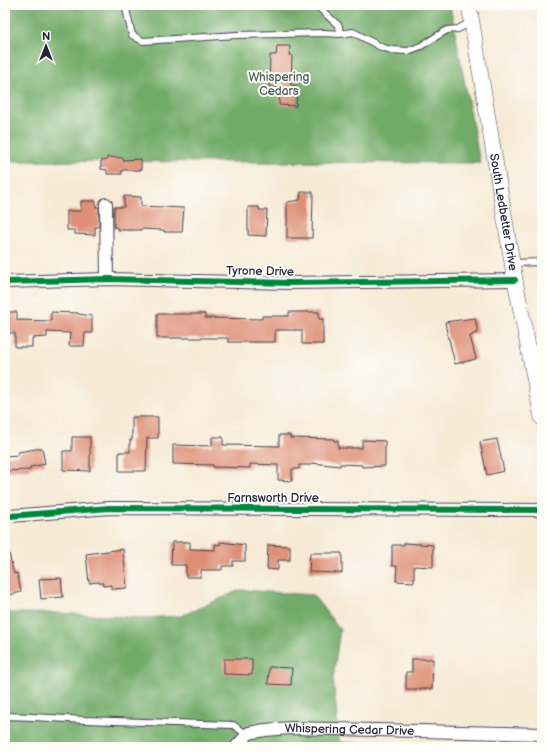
<svg xmlns="http://www.w3.org/2000/svg" width="547" height="752" font-family="'Balsamiq Sans',sans-serif">
  <style>
    .green { fill: #8ec679; stroke: #58745a }
    .forest { fill: #72ab69; stroke: #4a6652 }
    .building { fill: #de8f76 }
    .lines { fill: none; stroke-linecap: round; stroke-linejoin: round }
    .service-casing { stroke: #424052; stroke-width: 8 }
    .minor-casing { stroke: #424052; stroke-width: 14 }
    .tertiary-casing { stroke: #424052; stroke-width: 16 }
    .service { stroke: #fff; stroke-width: 6 }
    .minor { stroke: #fff; stroke-width: 12 }
    .tertiary { stroke: #fff; stroke-width: 15 }
    .cycleway-casing { stroke: #fdfcf7; stroke-width: 8 }
    .cycleway { stroke: #00873e; stroke-width: 6 }
    .labels { text-anchor: middle; stroke-width: 4; stroke-linejoin: round; paint-order: stroke }
    .park-label { font-size: 12px; fill: #485b51; stroke: #fdfcf7 }
    .street-label { font-size: 12px; fill: #22223b; stroke: #fdfcf7 }
  </style>
  <rect width="100%" height="100%" fill="#fdfcf7"/>
  <filter id="ink" filterUnits="userSpaceOnUse"><feTurbulence type="fractalNoise" baseFrequency=".025" numOctaves="2"/><feDisplacementMap in="SourceGraphic" scale="8" xChannelSelector="R" yChannelSelector="G"/><feConvolveMatrix kernelMatrix="1 2 1 2 8 2 1 2 1" color-interpolation-filters="sRGB"/></filter>
  <filter id="wash" filterUnits="userSpaceOnUse"><feTurbulence type="fractalNoise" baseFrequency=".012" numOctaves="4" result="noise"/><feDisplacementMap in="SourceGraphic" scale="16" xChannelSelector="R" yChannelSelector="G"/><feGaussianBlur stdDeviation="0.9" result="paint"/><feColorMatrix in="noise" values="0 0 0 0 0 0 0 0 0 0 0 0 0 0 0 0 0 1.4 0 .05"/><feComposite in="paint" operator="in"/></filter>
  <g filter="url(#wash)">
    <rect width="100%" height="100%" fill="#f6ead5"/>
    <!-- green -->
    <path class="green" d="M340,742L473,747H340Z"/>
    <!-- forest -->
    <path class="forest" d="M5,5H450L480,163L5,161Z
      M240,590L313,595L340,630L333,678L340,747H5V614L8,613H58L139,618L181,616Z"/>
    <g id="blocks">
      <!-- building -->
      <path class="building" d="M277,46H290L289,55H292L291,85L297,86L296,106L279,105L280,87H269L270,55H276Z
        M107,157L123,158V160L141,159V170H122V174H107V170L101,169V161L107,160Z
        M301,192H313L312,238H287V202L300,200Z
        M124,196L141,197V206L184,208L182,232H164V230L141,229V230H118V228L114,227V207H124Z
        M81,201H96V207H99V227H95V235L75,234V230H67V211H81Z
        M248,207H259V210H267L266,236L248,235Z
        M5,312H17V320L51,321V312L78,313V314L92,316V333H85L84,346H69L70,333L47,332V337L32,338V347H15V333H5Z
        M289,312H319V319H323V344H302V330H275V342H228V338H157V314H205V318L262,319V316H289Z
        M475,318L478,333L473,334V335L470,336L476,359L455,364L449,339H448L445,322Z
        M132,417H158V438H147L146,471H119V452H130V440H132Z
        M279,435H290V438L334,439V441H338V448H362V440L385,441V466L362,467V465L340,464V466L312,463L311,465H299V469H292V481L278,480V465L250,464V468L213,467V465L173,464V445L212,446V437H223V445L279,446Z
        M72,437H90V471L63,470V451H72Z
        M497,439L504,471L487,475L480,442Z
        M42,448L45,464L30,467V470L5,471V456L18,455V452Z
        M172,542H190V549L215,550V544L220,545V542L245,545V561H233V566H222V570H201V577H186V565H171Z
        M404,543L433,545V567L414,566V582L396,581L397,566H392V545H404Z
        M268,545L290,546V560H278V570L267,569Z
        M123,549L127,588L111,589V585L103,586V583H99V582L89,583L86,554Z
        M5,553H9L14,574L17,573L21,592L5,596Z
        M310,553H342V573L309,572Z
        M61,578L63,597L41,599L39,579Z
        M224,659H252V675L224,674Z
        M412,659H433L432,689H406V672H412Z
        M269,667L292,668L291,685L268,684Z"/>
    </g>
  </g>
  <g filter="url(#ink)">
    <use href="#blocks" fill-opacity="0" stroke="#424052" stroke-width="1"/>
    <g class="lines">
      <defs>
        <path id="service" d="M125,5L132,35L143,41L237,35L324,33L340,34L353,32L381,47L391,50L408,51L421,46L447,30L458,29L471,22
          M316,5L339,26L340,34
          M512,263L542,262
          M5,716L33,717L85,720L233,725L248,735"/>
        <g id="minor">
          <path d="M106,204L107,279"/>
          <path d="M5,282L107,279L289,283L515,280"/>
          <path d="M5,518L10,516L109,508L542,510"/>
          <path id="s1" d="M236,747L249,733L265,730L291,728L542,734"/>
        </g>
        <g id="tertiary">
          <path id="s2" d="M469,5L515,280L542,418"/>
        </g>
      </defs>
      <!-- service casing -->
      <use href="#service" class="service-casing"/>
      <!-- minor casing -->
      <use href="#minor" class="minor-casing"/>
      <!-- tertiary casing -->
      <use href="#tertiary" class="tertiary-casing"/>
      <!-- service -->
      <use href="#service" class="service"/>
      <!-- minor -->
      <use href="#minor" class="minor"/>
      <!-- tertiary -->
      <use href="#tertiary" class="tertiary"/>
      <defs>
        <path id="cycleway" d="M5,282L107,279L289,283L515,280
          M5,518L10,516L109,508L542,510"/>
      </defs>
      <!-- cycleway casing -->
      <use href="#cycleway" class="cycleway-casing"/>
      <!-- cycleway -->
      <use href="#cycleway" class="cycleway"/>
    </g>
  </g>
  <g class="labels">
    <!-- park labels -->
    <g class="park-label">
      <text x="279" y="81">Whispering<tspan x="279" dy="14">Cedars</tspan></text>
    </g>
    <!-- street labels -->
    <g class="street-label">
      <text dy="4" stroke="none"><textPath href="#s2" startOffset="210">South Ledbetter Drive</textPath></text>
      <text transform="translate(260 271) rotate(1)" y="4">Tyrone Drive</text>
      <text x="273" y="502">Farnsworth Drive</text>
      <text dy="4" stroke="none"><textPath href="#s1" startOffset="120">Whispering Cedar Drive</textPath></text>
    </g>
  </g>
  <!-- margin -->
  <rect width="547" height="752" fill="none" stroke="#fdfcf7" stroke-width="20"/>
  <!-- north arrow -->
  <g transform="translate(46 46)" stroke="#fdfcf7" stroke-width="3" paint-order="stroke">
  <path d="M0-3L7 15L0 10L-7 15Z" fill="#22223b"/>
  <text y="-6" font-size="11" font-weight="bold" text-anchor="middle" fill="#22223b">N</text>
  </g>
</svg>
